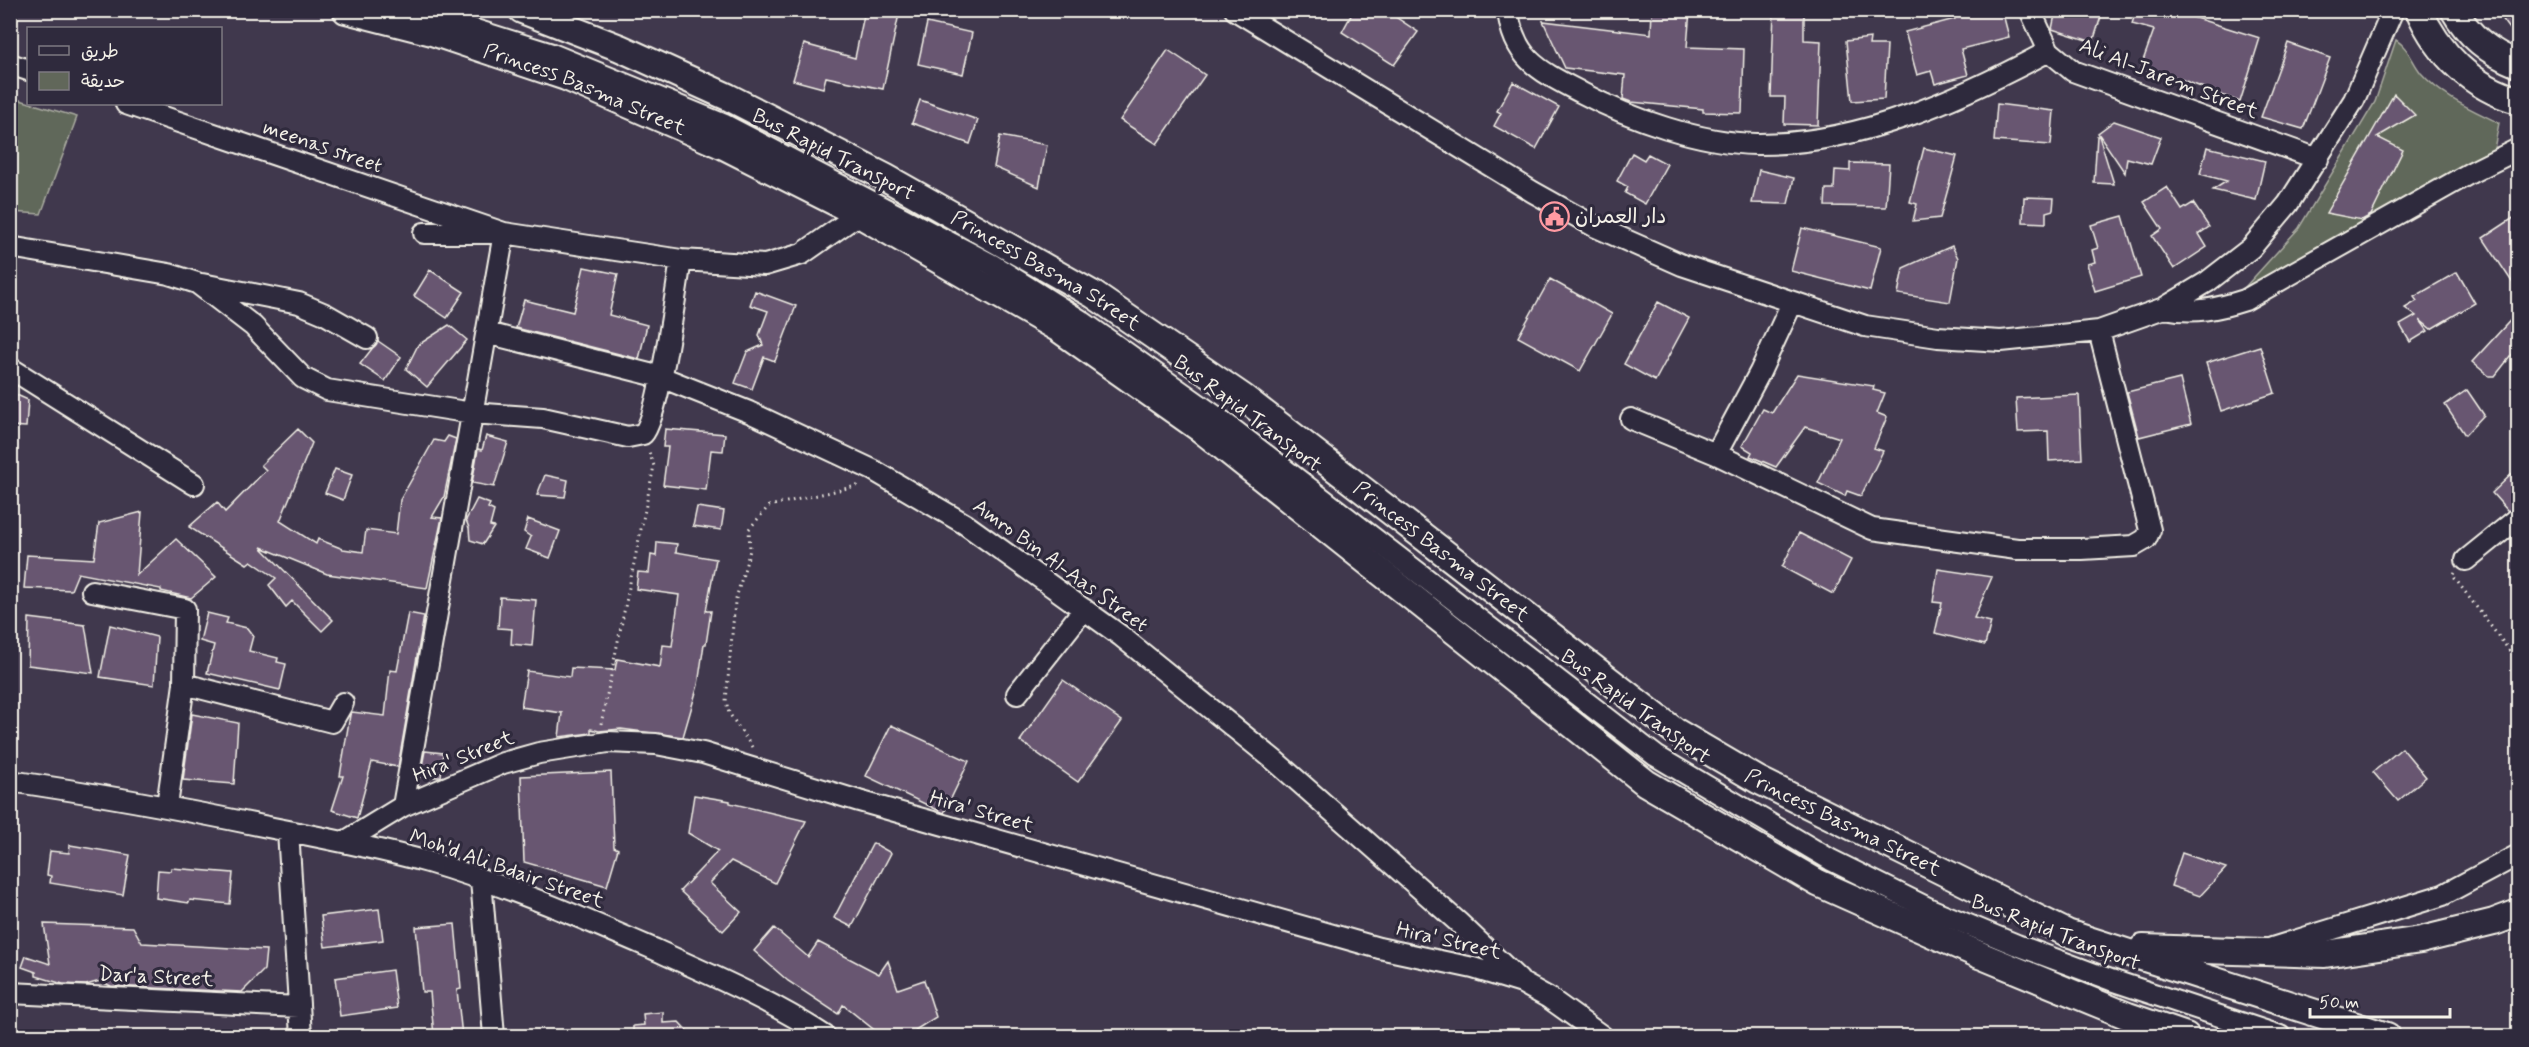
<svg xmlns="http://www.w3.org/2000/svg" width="2529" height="1047" font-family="Mynerve,'Playpen Sans Arabic',sans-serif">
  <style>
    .green { fill: #61675a; stroke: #aaaca1; stroke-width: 1.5 }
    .building { fill: #675771; stroke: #f4f1e8; stroke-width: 1.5 }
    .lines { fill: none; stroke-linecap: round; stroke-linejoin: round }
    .minor-casing { stroke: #f4f1e8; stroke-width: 24 }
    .major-casing { stroke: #f4f1e8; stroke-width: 30 }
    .path { stroke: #f4f1e8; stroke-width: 3; stroke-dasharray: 1.5 4.5; stroke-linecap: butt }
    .minor { stroke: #2f2a3d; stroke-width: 20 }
    .major { stroke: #2f2a3d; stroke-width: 26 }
    .labels { text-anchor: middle; stroke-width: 6; stroke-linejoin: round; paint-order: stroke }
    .street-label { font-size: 21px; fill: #f4f1e8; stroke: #2f2a3d }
    .poi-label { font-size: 21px; fill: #f4f1e8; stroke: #2f2a3d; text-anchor: start }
  </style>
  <rect width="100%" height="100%" fill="#40384d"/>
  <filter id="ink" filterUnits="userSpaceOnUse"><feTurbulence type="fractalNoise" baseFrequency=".0167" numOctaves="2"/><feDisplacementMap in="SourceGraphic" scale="12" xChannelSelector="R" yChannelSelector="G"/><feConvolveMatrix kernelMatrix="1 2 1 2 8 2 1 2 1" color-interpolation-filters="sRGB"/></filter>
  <g filter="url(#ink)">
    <!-- green -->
    <path class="green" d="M2396,40C2409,48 2412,62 2421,73C2442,97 2471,109 2499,123L2494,149L2234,299L2299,228L2375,102Z
      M10,97L77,117L41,214L11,212Z"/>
    <!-- building -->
    <path class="building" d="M865,10L899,14L883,89L826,77L823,88L793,80L804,44L855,58Z
      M1354,10H1385L1418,32L1394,65L1342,32Z
      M1652,10H1690L1687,47L1744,49L1742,113L1703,112V109L1631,102L1623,99L1625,75L1565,68L1543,21L1651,34Z
      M1774,10H1804V40L1821,41L1818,125L1784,124L1785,97H1771Z
      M1953,10H2002L2009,37L1961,49L1968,75L1935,84L1931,71L1917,75L1905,32L1955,19Z
      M2056,10H2103L2093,42L2052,29Z
      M2136,10H2191L2189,16L2260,38L2240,102L2170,75L2168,79L2140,69L2154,30L2132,24Z
      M2496,10H2518V18L2510,29Z
      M927,23L972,33L963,74L918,64Z
      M1870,38L1869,45H1887L1884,99L1852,101L1846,41Z
      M2288,43L2330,58L2303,129L2261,117Z
      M1168,50L1205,75L1157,144L1120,120Z
      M1513,82L1559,107L1536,149L1494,126L1501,113L1497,111Z
      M2394,94L2415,115L2377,137L2403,150L2371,215L2362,220L2326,213Z
      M920,100L978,120L970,144L912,123Z
      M1997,104L2054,111L2051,145L1994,141Z
      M2114,121L2161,137L2151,164L2127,158L2125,173L2098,133Z
      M1000,136L1047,145L1039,187L994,167Z
      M2097,136H2099L2114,184L2094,183Z
      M2207,147L2265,161L2256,200L2213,190L2227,181L2200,174Z
      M1924,148L1957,156L1940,218L1913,221L1917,204L1910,202Z
      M1632,153L1644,160L1648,154L1667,164L1645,204L1625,193L1628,187L1617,181Z
      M1850,163L1889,164L1886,207L1825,206L1826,189H1834L1835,170L1850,171Z
      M1759,170L1794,178L1788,204L1752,203Z
      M2167,187L2182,210L2193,203L2209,227L2199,234L2207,247L2174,269L2152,236L2162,229L2144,202Z
      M2024,197L2054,198L2053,210L2046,212V223L2023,222Z
      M2518,215V291L2483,238Z
      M2123,216L2141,277L2095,291L2087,264L2095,262L2092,250L2098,248L2091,225Z
      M1802,228L1881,247L1870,291L1791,271Z
      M1952,246L1958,258L1950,302L1898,294L1903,268Z
      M584,267L618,274L609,315L647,325L639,359L516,328L524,300L573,312Z
      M430,270L464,292L447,318L414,296Z
      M2457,272L2475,303L2431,329L2420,320L2428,331L2410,342L2400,325L2416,316L2405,308L2417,301L2414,297Z
      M1550,279L1612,314L1580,371L1518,337Z
      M755,291L796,306L775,361L764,357L752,389L735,383L747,352L763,345L759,335L768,311L750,305Z
      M1658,302L1689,318L1655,381L1624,364Z
      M2518,312V347L2495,376H2489L2472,362Z
      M449,325L467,340L427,387L406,369L418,345Z
      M378,341L401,357L385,381L360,364Z
      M2260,346L2275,393L2221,411L2206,363Z
      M1797,374L1874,386L1873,390L1885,393L1877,413L1887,417L1874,448L1883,451L1861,496L1847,491L1845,496L1818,483L1840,438L1805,427L1776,467L1750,456L1752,452L1742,446L1763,409L1772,413Z
      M2180,379L2191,424L2139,437L2127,392Z
      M2467,390L2484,415L2465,435L2445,405Z
      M10,392L28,400L26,427L10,426Z
      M2079,395L2082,459L2049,461L2048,431L2018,432L2016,398Z
      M298,429L312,443L280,521L316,544L318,539L343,549L363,552L366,530L396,534L400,500L434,440L444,442L448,436L456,439L444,497L432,517L442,518L427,588L327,574L261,547L333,620L322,631L292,601L286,607L269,585L276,578L251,561L247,564L189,527L217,502L225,512L266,470L261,465Z
      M665,429L725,434L723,451L711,450L706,490L663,485L668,447H663Z
      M486,436L508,442L494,487L472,483L478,449L482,450Z
      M2518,468V506L2508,511L2492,493Z
      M335,469L352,475L343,500L325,493Z
      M545,475L568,480L565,497L537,495Z
      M477,499L490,504L488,508L494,511L490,526L494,527L483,544L470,540L469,528L466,520Z
      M697,507L724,511L721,530L693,526Z
      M142,512L137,575L176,539L216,577L191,598L161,591V589L78,573L71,590L24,588L27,555L94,559L99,523Z
      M528,519L560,531L550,558L526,549L531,537L524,532Z
      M1799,533L1851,560L1833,594L1782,567Z
      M657,542L677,544L676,552L716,559L706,611H711L706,644H704L698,685L683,737L621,729L599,731L591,729V733L559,737L562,713L521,707L527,671L570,677L571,668L615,670L617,659L660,667L663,645L672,646L679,595L636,589L638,572L649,573L651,555L656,556Z
      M1938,569L1992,577L1974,618L1991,622L1985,645L1935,633L1942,603L1933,602Z
      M500,597L536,600L532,646L511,644L512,629L498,628Z
      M207,613L228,618L226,623L247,628L253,636L249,651L278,658L277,662L286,664L280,690L207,673L214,645L200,641Z
      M408,613L424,616L398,767L372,762L357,818L332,810L343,776H340L350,715L352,712L385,716L390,670L397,671Z
      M29,618L85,625L93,673L28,665Z
      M110,625L157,637L154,685L100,677Z
      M1063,680L1122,721L1078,782L1020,741Z
      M192,714L238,723L234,784L183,780Z
      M891,725L969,761L944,813L866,776Z
      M2402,748L2426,777L2398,801L2373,772Z
      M425,751L443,753L441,777H424V771H421Z
      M611,772L614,847L618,849L607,886L524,862L521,776Z
      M694,795L730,801V803L806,821L775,883L731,861L710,883L741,912L723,931L680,891L718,851L688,833Z
      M873,843L891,853L852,927L834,918Z
      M70,845L130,855L123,895L50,883L51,876L47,875L50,851L69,853Z
      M2182,853L2226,868L2200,896L2171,886Z
      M171,868L233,873L230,904L190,900L189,903L156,898L158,870L171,871Z
      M379,909L383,940L325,947L321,916Z
      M44,924L133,927L142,943L266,950L264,970L242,992L111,986L100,981L86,985L63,984L36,976V972L22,967L26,956L50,964Z
      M455,924L461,989L457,990L462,1036H434L430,992H422L416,927Z
      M774,928L808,957L818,942L879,974L888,961L898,989L924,980L936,1017L906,1036H882L843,1005L838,1014L788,981L754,951Z
      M392,970L397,1008L340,1016L335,978Z
      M663,1012V1023L679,1022L692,1036H633V1026L644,1025L643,1014Z"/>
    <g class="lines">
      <defs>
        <path id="minor" d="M412,10L552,54L725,125L991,264L1080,320L1218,418L1656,756L1831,860L1930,909L2017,945L2111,980L2280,1036
          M1235,10L1533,192L1594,226L1682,265L1865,326L1938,337L2001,341L2099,331L2164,308L2207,282L2251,248L2288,204L2354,100L2393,10
          M1508,10C1513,60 1542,72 1582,93C1631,119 1700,143 1756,144C1859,145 1959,99 2049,51
          M2030,10L2049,51L2073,71L2318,159
          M10,64L28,70
          M126,104L504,233L403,806
          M424,233H504L681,260L765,265L802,254L859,214
          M10,247L169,274L197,283L253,326L303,378L327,390L472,413L543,418L628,437L643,434C659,418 676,290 681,260
          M202,284L299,303L325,314L367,338
          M2164,308C2194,314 2217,309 2245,300L2472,172L2518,149
          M487,333L661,377L749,412L873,470L965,524L1121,636L1274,760L1458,922L1519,980
          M10,368L194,484
          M1631,419L1716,454L1872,529L2017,549H2082L2134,546L2146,539L2150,530L2099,331
          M1716,454L1760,372L1792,303
          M2466,560L2518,518
          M92,591L185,609L184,684L167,806
          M184,684L332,722L343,703
          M1017,694L1084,609
          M10,781C99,794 186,810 273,828C325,838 377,848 428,862C506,885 582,918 656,950C713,976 772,1001 825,1036
          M288,831L301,1036
          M346,841L403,806L503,763L539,753L608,742L656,744L703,753L859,801L1379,948L1473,968L1522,983L1549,998L1602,1036
          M481,880L494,1036
          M2272,948L2443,895L2518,855
          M10,993L299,1007"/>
        <g id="major">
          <path id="s1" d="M346,10L432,32L566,77L724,146L859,214L1059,329L1202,430L1646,783L1818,883L1982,956L2128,1016L2186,1036"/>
          <path id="s2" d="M522,10L620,48L728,97L885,177L1094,295L1244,398L1676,732L1758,780L2067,933L2387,1036"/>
          <path d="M2419,10C2438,54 2473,88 2518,100"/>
          <path d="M2454,10C2469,37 2490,53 2518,64"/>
          <path d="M2143,948L2325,954L2421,940L2494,922L2518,913"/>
        </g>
      </defs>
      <!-- minor casing -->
      <use href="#minor" class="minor-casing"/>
      <!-- major casing -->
      <use href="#major" class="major-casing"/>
      <!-- path -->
      <path class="path" d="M2455,573L2453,576L2518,662
        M601,724L654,466L649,452
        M752,747L729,713L726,701L735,602L750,550L749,529L769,506L861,485"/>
      <!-- minor -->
      <use href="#minor" class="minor"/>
      <!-- major -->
      <use href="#major" class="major"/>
    </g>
  </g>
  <!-- icons -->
  <defs>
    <symbol id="civic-ring" viewBox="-11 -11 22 22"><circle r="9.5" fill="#2f2a3d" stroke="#ff9aa2" stroke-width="1.5"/><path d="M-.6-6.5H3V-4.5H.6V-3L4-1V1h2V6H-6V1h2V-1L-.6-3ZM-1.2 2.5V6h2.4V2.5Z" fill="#ff9aa2"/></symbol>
  </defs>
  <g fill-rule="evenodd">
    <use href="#civic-ring" x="1538" y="200" width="33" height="33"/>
  </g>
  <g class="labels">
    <!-- street labels -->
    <g class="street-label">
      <text transform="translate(2169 78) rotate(21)" y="7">Ali Al-Jarem Street</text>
      <text dy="7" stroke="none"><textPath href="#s1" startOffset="252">Princess Basma Street</textPath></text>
      <text transform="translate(323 146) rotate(19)" y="7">meenas street</text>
      <text transform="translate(834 154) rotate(27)" y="7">Bus Rapid Transport</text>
      <text dy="7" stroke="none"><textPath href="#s2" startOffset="586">Princess Basma Street</textPath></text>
      <text transform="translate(1248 413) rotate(37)" y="7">Bus Rapid Transport</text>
      <text dy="7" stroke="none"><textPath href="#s2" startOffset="1072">Princess Basma Street</textPath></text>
      <text transform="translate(1061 565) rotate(36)" y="7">Amro Bin Al-Aas Street</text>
      <text transform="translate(1636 706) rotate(36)" y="7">Bus Rapid Transport</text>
      <text transform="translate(463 756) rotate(-22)" y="7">Hira' Street</text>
      <text transform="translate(982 811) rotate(16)" y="7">Hira' Street</text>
      <text dy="7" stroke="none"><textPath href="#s2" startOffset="1558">Princess Basma Street</textPath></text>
      <text transform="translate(507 868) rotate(19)" y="7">Moh'd Ali Bdair Street</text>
      <text transform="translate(2056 932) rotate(21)" y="7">Bus Rapid Transport</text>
      <text transform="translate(1449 940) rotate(13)" y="7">Hira' Street</text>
      <text transform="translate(156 976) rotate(3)" y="7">Dar'a Street</text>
    </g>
    <!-- poi labels -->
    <g class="poi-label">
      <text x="1575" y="223">دار العمران</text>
    </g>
  </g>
  <!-- margin -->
  <rect width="2529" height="1047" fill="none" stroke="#2f2a3d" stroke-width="36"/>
  <rect x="18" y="18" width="2493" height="1011" fill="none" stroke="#f4f1e8" stroke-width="2" filter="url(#ink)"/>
  <!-- legend -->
  <rect x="27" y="27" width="195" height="78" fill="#2f2a3d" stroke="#7e7a81" stroke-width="1.5"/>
  <rect x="39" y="46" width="30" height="9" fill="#2f2a3d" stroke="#7e7a81" stroke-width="1.5"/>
  <text x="81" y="57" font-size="18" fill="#f4f1e8">طريق</text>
  <rect x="39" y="72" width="30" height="18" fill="#61675a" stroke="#7e7a81" stroke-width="1.5"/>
  <text x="81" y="87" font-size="18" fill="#f4f1e8">حديقة</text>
  <!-- scale -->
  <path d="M2310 1008v9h140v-9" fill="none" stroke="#f4f1e8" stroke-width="3"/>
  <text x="2319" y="1008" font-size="18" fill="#f4f1e8" stroke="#2f2a3d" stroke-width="4.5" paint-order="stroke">50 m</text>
</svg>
